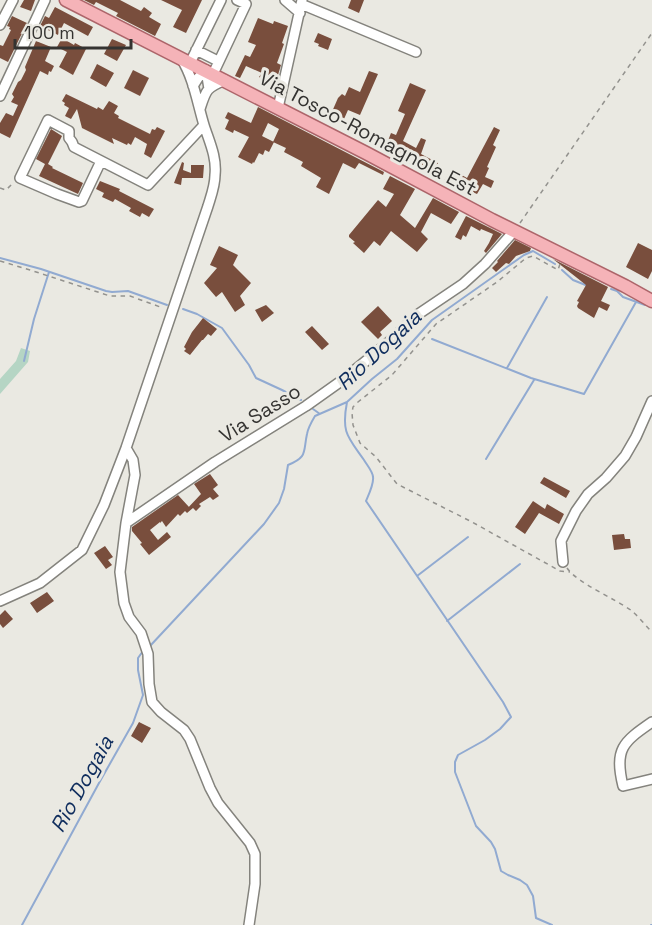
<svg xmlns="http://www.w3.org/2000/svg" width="652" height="925" font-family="'Space Grotesk',sans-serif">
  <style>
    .green { fill: #b5d5c4 }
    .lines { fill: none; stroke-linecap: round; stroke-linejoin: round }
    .stream { stroke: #91aad1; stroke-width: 2 }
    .building { fill: #794e3d }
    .minor-casing { stroke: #84837d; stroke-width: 12 }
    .major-casing { stroke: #ad656a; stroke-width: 15 }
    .path { stroke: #93928e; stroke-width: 1.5; stroke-dasharray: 4.5 4.5; stroke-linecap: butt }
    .minor { stroke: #fff; stroke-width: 9 }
    .major { stroke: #f5b3b8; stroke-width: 12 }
    .labels { text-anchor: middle; stroke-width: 6; stroke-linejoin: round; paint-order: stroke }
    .street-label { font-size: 20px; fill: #343331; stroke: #eae9e2 }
    .water-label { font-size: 21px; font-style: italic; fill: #0f2d5d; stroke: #eae9e2 }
  </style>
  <rect width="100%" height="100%" fill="#eae9e2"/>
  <!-- green -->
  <path class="green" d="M21,348L30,351L28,362L0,394V379L16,361Z"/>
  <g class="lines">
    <!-- stream -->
    <path class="stream" d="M0,258L41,269L106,291L112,292L128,291L167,305
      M562,270L573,280L588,286
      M611,289L617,291L623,297L645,305L648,304
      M183,309L197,314L222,328L249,365L256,378L282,390L301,400
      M432,339L531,378L584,394L636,302
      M24,361L34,319L49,272
      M507,368L547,297
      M347,402C341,433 348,437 364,460C367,465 373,472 373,477C374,484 369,494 366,501L503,702L511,717L500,729L485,740L458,755L455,762V772L476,826L491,842L495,849L501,871L508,875L520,880L527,885L533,896L536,918L552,925
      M313,409L320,414
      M486,459L534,380
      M417,576L468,537
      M447,621L520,564
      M150,646L264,524L279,503L284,489L288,465C308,457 303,452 307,434C308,428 312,421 315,416L347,402L372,379L397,359L432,320L524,255L533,251L555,264
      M22,925L99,783L133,723L143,695L138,670V658L143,651
      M651,925H652"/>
  </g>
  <!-- building -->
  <path class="building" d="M24,0H35L31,11L20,7Z
    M84,0H120L141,11L144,7L152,13L149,17L161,24L155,36L116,16L118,13L96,2L94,5Z
    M161,0H202L186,33L173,27L182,10Z
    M351,0H364L359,13L348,8Z
    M55,7L93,27L88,36L64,23L58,35L40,26L45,16L49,18Z
    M12,16L27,23L8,62L0,58V45L3,46L11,30L9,29L10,27L7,26Z
    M258,18L273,24L274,21L288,26L282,43L284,44L277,63L281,65L278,75L275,83L266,79V80L259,77L262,73L246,66L240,78L235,76L245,55L250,57L256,45L248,42Z
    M318,33L332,39L328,50L318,46L319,44L314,42Z
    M62,38L74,45L75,43L86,49L73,75L59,67L67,52L57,47Z
    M112,39L126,45L117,61L104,54Z
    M36,41L51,47L45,61L54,66L51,72L49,71L48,75L40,71L10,138L0,133V123L6,113L13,116L18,105L11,102L14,97L12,94L18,82L21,80L26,70L25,67Z
    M97,64L114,73L106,87L90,78Z
    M133,70L149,78L140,96L124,88Z
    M369,71L378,74L360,115L348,110L344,119L331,114L338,98L342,94L345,96L349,87L360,92Z
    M410,83L426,90L403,141L416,148L421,138L426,140L421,154L438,163L433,174L402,160L405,154L386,146L391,133L396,135L405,114L398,111Z
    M66,94L97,109L98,107L103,110L109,101L118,106L114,113L119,116L118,118L150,134L152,129L155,130L157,127L165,131L151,158L144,154L147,144L135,137L131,145L128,143L127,145L112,138L114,144L82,128L77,109L71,119L65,116L69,108L64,105L65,103L62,101Z
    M258,107L384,172L383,175L359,163L355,169L343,163L329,194L316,187L321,178L301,166L303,162L284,152L286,148L273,142L279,129L268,123L262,136L274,142L269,152L265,150L263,155L259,153L254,163L253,162L252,164L238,157L249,137L234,130L233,133L225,129L229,120L225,118L228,112L251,123Z
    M494,127L500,130L493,145L496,147L487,167L489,168L485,177L494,181L491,188L483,184L477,194L457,185L456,188L444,181L451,169L467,178Z
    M51,129L62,136L48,164L53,167L52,168L83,183L78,194L39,176L45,164L36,159Z
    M182,162L184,163L183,170L191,173V165H204L203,178H182L181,185L174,183Z
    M390,176L415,189L400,215L415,228L433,198L459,212L451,224L431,213L421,232L428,239L417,252L391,231L380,246L374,241L364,253L353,243L355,242L349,237V235L378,200L386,207L394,194L383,189Z
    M100,181L120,189L119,191L154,209L149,217L142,213L140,217L129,211L131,208L115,199L113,202L102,197L104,193L96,189Z
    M466,216L502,234L486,253L484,251L489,243L493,234L481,229L480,231L471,226L466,237L463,235L461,240L455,237Z
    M515,240L531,248L530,251L516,256L509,264L506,263L496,272L492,268L498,262L497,261Z
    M638,243L652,250V271L648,279L626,267Z
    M219,246L238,255L233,265L251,283L240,296L245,305L235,312L222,292L216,297L204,283L217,268L210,265Z
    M553,259L608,287L601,301L610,305L607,311L599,307L594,318L578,308L577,306L579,302L577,301L586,285Z
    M266,305L274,313L262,322L255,310Z
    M378,306L392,321L380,332L382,335L378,339L361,322Z
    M203,318L217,329L211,336L208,334L203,340H202L190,355L184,351L186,349L184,347L192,332Z
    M312,326L329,344L322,350L305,332Z
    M210,474L218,485L213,489L219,496L213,500L210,497L199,504L201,506L196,511L193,508L187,513L185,511L201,494L194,484Z
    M544,477L570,491L566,498L540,483Z
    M178,495L189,507L180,516L178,514L166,527L162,521L160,523V522L150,530L158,540L167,532L171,537L149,555L140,544L142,543L132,531V527Z
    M533,501L545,509L547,504L564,514L559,524L539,513L525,534L515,527Z
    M624,534L625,539H630L631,548L614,550L612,535Z
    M105,546L113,557L108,560L112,565L106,569L94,553Z
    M47,592L54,601L37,613L30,603Z
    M5,610L13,619L3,628L0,624V615Z
    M139,722L151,728L142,743L131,736Z"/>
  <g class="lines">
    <defs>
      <path id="minor" d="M285,0L300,13
        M301,4L416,52
        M0,25L13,0
        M196,50L218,61
        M190,63L221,0
        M213,74L246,4L237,0
        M193,86L198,78L206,70L209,89
        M0,96L45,0
        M278,108L302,0
        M200,109C206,90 206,88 225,80
        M101,161L82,201L79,202L57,194L20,178L48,120L69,131V138L72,142L74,147L148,185L204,125
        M126,448L133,460L135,475L126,523L120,572L124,603L129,617L141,633L148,654L149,684L152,702L161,712L184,730L190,739L210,788L218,803L250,843L255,854V884L249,925
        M126,523L215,462L306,406L344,379L389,342L420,313L463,284L485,264L514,231
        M563,562L561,541L576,511L588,494L606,478L625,456L636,437L652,401
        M0,601L40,583L82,550L104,505L126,448L208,206C211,196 215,186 215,175C217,157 209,141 204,125C197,102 194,79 181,58
        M652,722C623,742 614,749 623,786L652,779"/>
      <path id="major" d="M66,0L366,153L492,220L625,286L652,301"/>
    </defs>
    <!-- minor casing -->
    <use href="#minor" class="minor-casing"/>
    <!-- major casing -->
    <use href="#major" class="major-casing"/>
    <!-- path -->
    <path class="path" d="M0,188L6,190L14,182
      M520,223L652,33
      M0,261L30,270L110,296H130L163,308
      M560,264L558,270L533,256L526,258L497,282L436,324L392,375L358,402L353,407L352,413L353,425L360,443L376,457L397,484L472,522L560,571L570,572
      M567,568C577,583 616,599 632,611C639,617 645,625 652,632"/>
    <!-- minor -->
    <use href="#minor" class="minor"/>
    <!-- major -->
    <use href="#major" class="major"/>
  </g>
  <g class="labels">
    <!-- street labels -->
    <g class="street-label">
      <text transform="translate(368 133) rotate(28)" y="7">Via Tosco-Romagnola Est</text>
      <text transform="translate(260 413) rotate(-32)" y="7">Via Sasso</text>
    </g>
    <!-- water labels -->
    <g class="water-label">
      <text transform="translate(379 350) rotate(-43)" y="7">Rio Dogaia</text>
      <text transform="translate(82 784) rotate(-61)" y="7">Rio Dogaia</text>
    </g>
  </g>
  <!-- scale -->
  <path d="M15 39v9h116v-9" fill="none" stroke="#343331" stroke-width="3"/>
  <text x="24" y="39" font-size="18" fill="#343331" stroke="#eae9e2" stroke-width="4.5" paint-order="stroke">100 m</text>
</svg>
